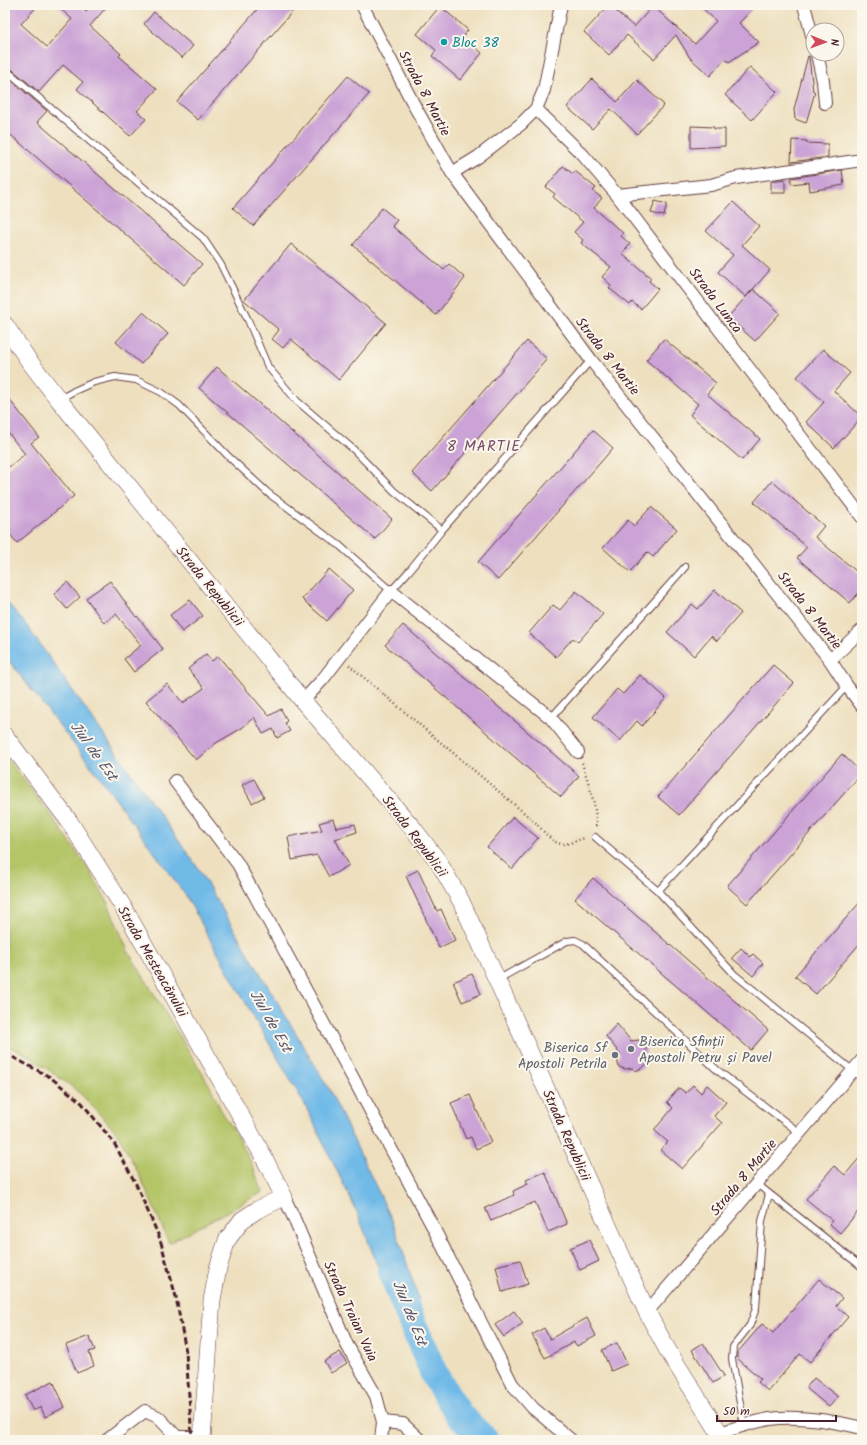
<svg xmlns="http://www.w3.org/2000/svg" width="867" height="1445" font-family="Kalam,sans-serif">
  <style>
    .green { fill: #b4c568; stroke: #7f724a }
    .water { fill: #6fbae8; stroke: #5c6c8a }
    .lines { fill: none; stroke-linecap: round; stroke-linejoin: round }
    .river { stroke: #6fbae8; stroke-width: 28 }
    .building { fill: #cba3d6 }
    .lane-casing { stroke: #633c41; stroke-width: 8 }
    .street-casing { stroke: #633c41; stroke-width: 14 }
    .secondary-casing { stroke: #633c41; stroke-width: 18 }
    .path { stroke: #633c41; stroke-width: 2.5; stroke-dasharray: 1 3; stroke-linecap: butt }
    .lane { stroke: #fff; stroke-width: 6 }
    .street { stroke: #fff; stroke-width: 12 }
    .secondary { stroke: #fff; stroke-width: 17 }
    .rail { stroke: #4a1f2b; stroke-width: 3; stroke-dasharray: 6 3; stroke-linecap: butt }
    .culture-dot { fill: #0f9aa8; stroke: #fbf7ec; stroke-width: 1.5 }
    .worship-dot { fill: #6b7280; stroke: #fbf7ec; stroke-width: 1.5 }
    .labels { text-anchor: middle; stroke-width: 4; stroke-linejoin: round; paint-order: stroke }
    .culture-label { font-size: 14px; fill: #0d838f; stroke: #fbf7ec; text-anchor: start }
    .street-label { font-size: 14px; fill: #4a1f2b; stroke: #fbf7ec }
    .worship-label { font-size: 14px; fill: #5b616d; stroke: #fbf7ec; text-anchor: start }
    .neighbourhood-label { font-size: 15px; letter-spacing: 1px; fill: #774d67; stroke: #fbf7ec }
    .water-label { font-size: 15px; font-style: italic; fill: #57556d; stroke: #fbf7ec }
  </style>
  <rect width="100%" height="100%" fill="#fbf7ec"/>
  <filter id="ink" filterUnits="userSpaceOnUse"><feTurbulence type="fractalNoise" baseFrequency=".025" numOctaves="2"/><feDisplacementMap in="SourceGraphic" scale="8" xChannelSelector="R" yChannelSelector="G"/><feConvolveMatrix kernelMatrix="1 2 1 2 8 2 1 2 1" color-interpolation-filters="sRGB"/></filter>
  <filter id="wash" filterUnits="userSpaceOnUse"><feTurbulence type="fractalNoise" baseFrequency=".012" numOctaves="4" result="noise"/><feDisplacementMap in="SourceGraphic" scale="16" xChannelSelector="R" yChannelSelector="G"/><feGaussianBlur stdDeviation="0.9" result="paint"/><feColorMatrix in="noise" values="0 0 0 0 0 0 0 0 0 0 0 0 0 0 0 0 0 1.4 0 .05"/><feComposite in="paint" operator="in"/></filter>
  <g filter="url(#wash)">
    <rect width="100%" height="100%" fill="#eee0bf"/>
    <!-- green -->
    <path class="green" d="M5,756L51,815L90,871L106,899L128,951L210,1086L221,1110L236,1134L249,1158L263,1192L169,1243L141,1178L117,1133L78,1091L28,1055L5,1045Z"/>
    <!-- water -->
    <path class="water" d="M5,600L24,622L196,865L329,1089L393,1222L419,1299L394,1309L357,1212L305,1105L244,1000L186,896L98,775L5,656Z"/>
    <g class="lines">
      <!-- river -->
      <path class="river" d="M391,1269L411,1320L435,1376L460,1416L485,1440"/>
    </g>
    <g id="blocks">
      <!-- building -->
      <path class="building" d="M5,5H38L21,24L47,47L72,19L56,5H79L86,11L91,5H108L90,26L121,54L119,56L157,89L137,111L146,119L130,136L77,89L83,82L63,65L39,92L8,66L5,65Z
        M261,5H298L198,120L177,102Z
        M609,5L634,27L653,6L695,44L716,21L699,5H756L739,23L759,42L729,62L725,59L710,76L690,58L676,35L654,59L627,35L609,55L584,32Z
        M440,6L468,30L463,37L482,53L460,80L432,56L436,50L417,34Z
        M154,12L193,46L182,58L144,24Z
        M808,56H809L813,91L815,92L806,123L795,119L794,109Z
        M750,67L777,92L752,120L725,95Z
        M5,75L47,111L37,122L202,264L184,285L5,130Z
        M348,76L369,94L253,226L233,208Z
        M592,79L617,102L637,80L664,105L637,134L611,109L592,129L567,107Z
        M691,126L714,127V129H725V146L691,148Z
        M792,140L807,141V143L828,144V157L791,162Z
        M563,166L573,174L575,171L596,188L593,191L602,198L594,208L623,233L621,236L630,244L622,254L651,278L649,281L658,289L641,309L632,302L630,305L609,288L611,285L602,277L611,267L581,243L583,240L574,232L583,222L553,197L555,194L546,187Z
        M842,170L844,185L810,191L809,182L791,184V178Z
        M785,179V193H771V181Z
        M655,201L667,204L664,216L651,213Z
        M733,202L759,226L742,245L770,270L746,297L718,272L733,255L706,231Z
        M382,208L397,220L392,226L444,270L449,264L465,278L436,315L353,245Z
        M291,244L386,323L339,380L291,339L283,348L272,339L279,330L244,300Z
        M753,289L780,313L755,341L728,317Z
        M143,312L168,334L141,364L116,342Z
        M664,339L716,383L707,394L760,439L742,460L690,415L698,404L646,360Z
        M527,341L547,359L432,491L412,473Z
        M823,349L850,373L834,391L862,417L834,448L806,422L824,402L797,377Z
        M217,367L392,519L375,539L199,388Z
        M5,394L39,437L31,443L74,496L17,543L5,528V470L25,454L5,429Z
        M593,430L613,448L498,580L478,562Z
        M772,481L824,526L815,537L862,576V589L850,603L797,558L807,547L754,502Z
        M651,507L677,529L653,557L647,552L630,572L603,548L628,520L634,526Z
        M329,569L353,590L327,621L302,599Z
        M110,581L136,617L137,616L163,649L134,672L124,659L141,645L116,614L104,623L86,598Z
        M67,582L80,597L67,609L54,594Z
        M715,590L741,613L717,641L711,636L694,656L667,632L692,604L698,609Z
        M576,591L603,614L578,642L573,638L556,657L529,633L553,605L560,610Z
        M190,600L203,616L182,632L170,615Z
        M403,625L579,776L561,797L385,645Z
        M206,654L212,661L218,656L269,716L281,709L287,721L285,723L290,731L277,738L273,729L263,734L254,717L242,728L216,743L196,760L146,701L167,684L183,703L204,688L188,669Z
        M773,665L794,683L679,815L658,797Z
        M640,675L666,698L642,726L637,721L620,741L593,717L617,689L623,694Z
        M842,754L862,773L747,904L727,886Z
        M254,779L264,797L252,803L242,785Z
        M513,817L538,838L512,869L487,847Z
        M333,819L336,828L355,824L357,832L335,839L349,865L329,877L317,855L292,860L288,837L322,830L319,823Z
        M418,870L437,911L441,909L455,940L439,948L406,876Z
        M593,878L768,1030L751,1050L575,899Z
        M862,900V941L816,994L795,976Z
        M741,948L750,957L753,954L763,963L753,976L732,958Z
        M472,974L481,994L462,1002L453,982Z
        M617,1024L631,1041L639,1040L646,1046V1053L645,1056L647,1064L642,1068L635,1071L633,1068L625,1069L619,1067L617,1059L620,1054L606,1036Z
        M693,1085L701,1093L707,1085L726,1102L714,1116L722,1123L682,1169L660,1150L668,1142L654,1130L673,1108L667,1102L679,1088L686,1093Z
        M470,1095L491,1142L476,1149L471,1137L466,1139L451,1103Z
        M862,1155V1207L840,1233L830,1224L833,1221L806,1199L834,1166L845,1175Z
        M545,1172L567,1224L548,1232L535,1202L491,1221L485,1208L514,1195L513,1191L528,1184L526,1180Z
        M589,1240L599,1261L580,1270L570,1248Z
        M520,1260L528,1284L502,1292L496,1266Z
        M819,1279L842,1298L836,1306L848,1317L810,1362L800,1354L768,1391L758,1382L761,1379L737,1358V1353L762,1324L773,1333Z
        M514,1311L523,1323L504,1337L495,1325Z
        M587,1318L596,1336L577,1346L574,1342L545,1358L532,1335L544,1328L550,1339Z
        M89,1336L95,1350L89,1352L94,1366L77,1373L66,1345Z
        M617,1343L627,1364L611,1371L602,1350Z
        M703,1343L724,1376L713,1383L692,1350Z
        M340,1352L347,1363L331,1373L324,1361Z
        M814,1378L838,1397L829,1407L806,1388Z
        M53,1381L65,1407L45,1417L41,1407L33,1411L25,1395Z"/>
    </g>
  </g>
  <g filter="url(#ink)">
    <use href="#blocks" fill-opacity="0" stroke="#633c41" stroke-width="1"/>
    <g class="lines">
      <defs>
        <path id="lane" d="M5,69L203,238L221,265L248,320L268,367L297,401L353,449L394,491L442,530
          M60,399L74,391L94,382L115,377L136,380L161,392L179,405L229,457L268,493L339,545L391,591L409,571L442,530L591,360
          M551,718L685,567
          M595,837L658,891L734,974L862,1078
          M658,891L847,686
          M499,979L567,941L575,940L583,944L717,1070L800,1133
          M757,1184L862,1267
          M744,1425L732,1359L733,1347L750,1325L756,1308L762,1221L769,1194"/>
        <path id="street" d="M362,5L415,107L452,173L591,360L830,660L847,686L862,706
          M804,5L813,39
          M817,54L823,81L825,103
          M536,109L583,155L617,195L862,517
          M452,173L478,157L521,124L536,109L544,90L561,5
          M617,195L711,185L736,178L862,160
          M830,660L862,630
          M303,701L323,679L391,591L551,718L578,752
          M175,781L238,864L433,1227L512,1384L533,1408L571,1440
          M284,1197L293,1216L347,1345L376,1396L383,1422L381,1440
          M647,1312L862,1060
          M383,1422L403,1424L420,1440
          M719,1433C736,1428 753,1422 770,1419C800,1415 833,1421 862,1428
          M107,1440L145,1411L158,1417L177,1437H202"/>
        <path id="secondary" d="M5,325L29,361L59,400L303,701L412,827L438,861L461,901L497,980L647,1312L667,1349L724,1440
          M5,736L69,821L122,905L260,1150L284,1197L257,1210L242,1220L227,1240L218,1268L212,1300L202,1440"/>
      </defs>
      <!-- lane casing -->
      <use href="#lane" class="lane-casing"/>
      <!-- street casing -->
      <use href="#street" class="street-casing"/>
      <!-- secondary casing -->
      <use href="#secondary" class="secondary-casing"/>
      <!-- path -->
      <path class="path" d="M349,665L535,822C542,829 552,844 563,844C571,844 578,839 586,838
        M582,763C589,785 597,806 596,828"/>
      <!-- lane -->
      <use href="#lane" class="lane"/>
      <!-- street -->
      <use href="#street" class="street"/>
      <!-- secondary -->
      <use href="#secondary" class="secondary"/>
      <!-- rail -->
      <path class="rail" d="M5,1053L50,1077L82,1103L114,1143L136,1184L160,1239L176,1297L186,1352L192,1440"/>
    </g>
  </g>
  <!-- markers -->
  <circle class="culture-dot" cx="444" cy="42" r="4"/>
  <g class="worship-dot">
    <circle cx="631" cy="1049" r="4"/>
    <circle cx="615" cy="1055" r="4"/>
  </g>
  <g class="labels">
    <!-- culture labels -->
    <g class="culture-label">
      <text x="452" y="47">Bloc 38</text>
    </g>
    <!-- street labels -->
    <g class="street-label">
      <text transform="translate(425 93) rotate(62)" y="5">Strada 8 Martie</text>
      <text transform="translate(716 300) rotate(53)" y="5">Strada Lunca</text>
      <text transform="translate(608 356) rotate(52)" y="5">Strada 8 Martie</text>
      <text transform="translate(210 586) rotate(51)" y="5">Strada Republicii</text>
      <text transform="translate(810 610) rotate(52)" y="5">Strada 8 Martie</text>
      <text transform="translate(415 836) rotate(53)" y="5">Strada Republicii</text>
      <text transform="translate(153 961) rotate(60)" y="5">Strada Mesteacănului</text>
      <text transform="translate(567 1135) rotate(66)" y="5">Strada Republicii</text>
      <text transform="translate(743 1177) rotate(-50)" y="5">Strada 8 Martie</text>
      <text transform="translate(351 1311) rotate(65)" y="5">Strada Traian Vuia</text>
    </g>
    <!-- worship labels -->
    <g class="worship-label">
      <text x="639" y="1046">Biserica Sfinții<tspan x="639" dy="16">Apostoli Petru și Pavel</tspan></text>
      <text x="607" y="1052" text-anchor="end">Biserica Sf<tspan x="607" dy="16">Apostoli Petrila</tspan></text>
    </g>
    <!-- neighbourhood labels -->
    <g class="neighbourhood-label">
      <text x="484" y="451">8 MARTIE</text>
    </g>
    <!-- water labels -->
    <g class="water-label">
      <text transform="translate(94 751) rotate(54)" y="5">Jiul de Est</text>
      <text transform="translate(271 1021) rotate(60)" y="5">Jiul de Est</text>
      <text transform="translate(410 1313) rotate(68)" y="5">Jiul de Est</text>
    </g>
  </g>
  <!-- margin -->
  <rect width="867" height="1445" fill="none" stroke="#fbf7ec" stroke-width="20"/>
  <!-- north arrow -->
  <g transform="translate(825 42) rotate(91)"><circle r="19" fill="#fbf7ec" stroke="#b4a19f"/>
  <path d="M0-3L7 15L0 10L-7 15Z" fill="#d1495b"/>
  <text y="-6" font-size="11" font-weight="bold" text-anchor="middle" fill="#4a1f2b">N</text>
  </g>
  <!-- scale -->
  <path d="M717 1415v6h119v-6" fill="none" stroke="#4a1f2b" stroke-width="2"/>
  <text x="723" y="1415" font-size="12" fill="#4a1f2b" stroke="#fbf7ec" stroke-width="3" paint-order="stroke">50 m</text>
</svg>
